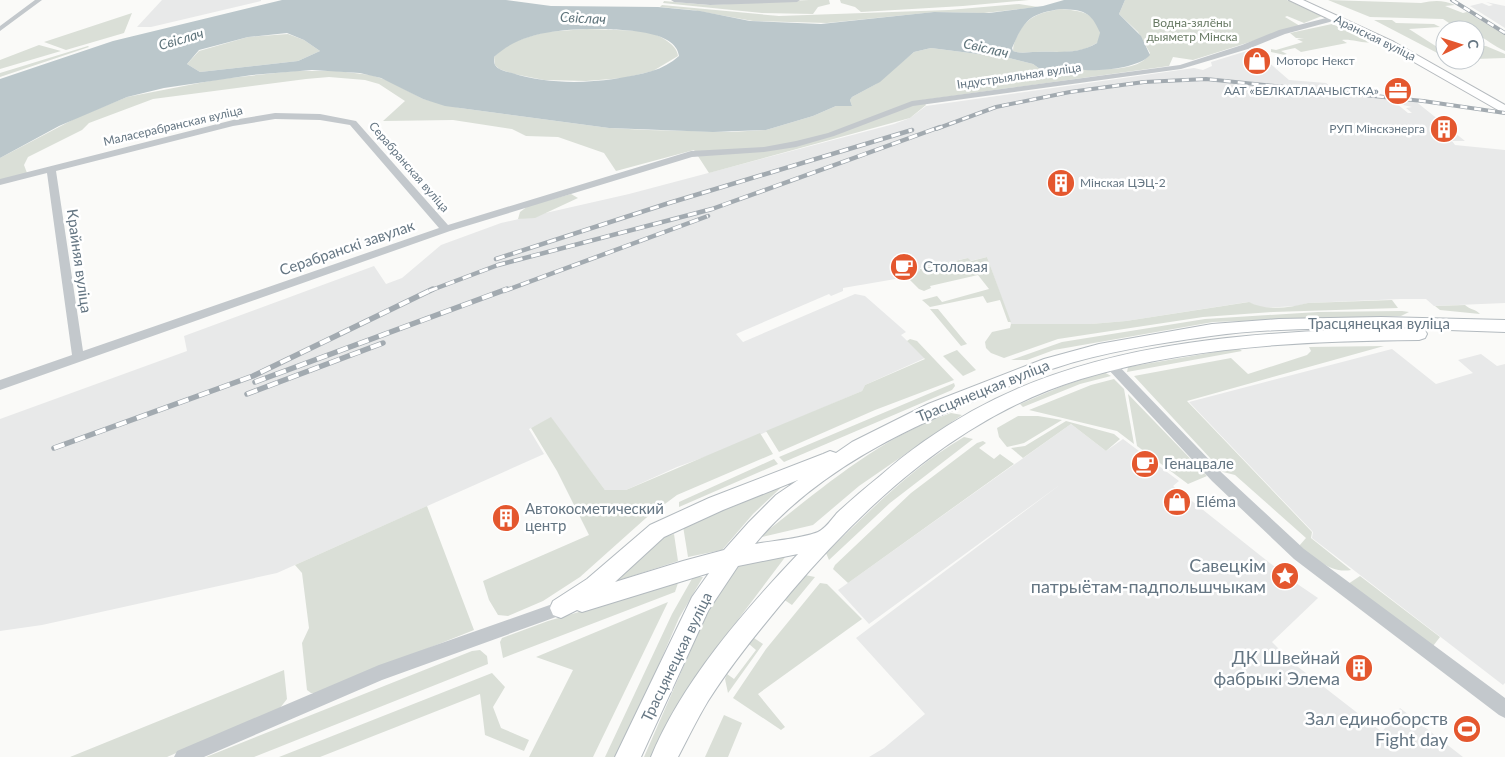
<svg xmlns="http://www.w3.org/2000/svg" width="1505" height="757" font-family="Lato,sans-serif">
  <style>
    .built { fill: #e8e9e9 }
    .green { fill: #dadfd7 }
    .water { fill: #bbc7cb; fill-rule: evenodd }
    .lines { fill: none; stroke-linecap: round; stroke-linejoin: round }
    .secondary-casing { stroke: #b3babf; stroke-width: 2 }
    .primary-casing { stroke: #b5babe; stroke-width: 2 }
    .street { fill: #c3c8cc; fill-rule: evenodd }
    .secondary { fill: #fff; fill-rule: evenodd }
    .primary { fill: #fff; fill-rule: evenodd }
    .rail-far2-casing { stroke: #a2aab0; stroke-width: 4 }
    .rail-far1-casing { stroke: #a2aab0; stroke-width: 4.5 }
    .rail-casing { stroke: #a2aab0; stroke-width: 5.5 }
    .rail-far2 { stroke: #fff; stroke-width: 2.5; stroke-dasharray: 7; stroke-linecap: butt }
    .rail-far1 { stroke: #fff; stroke-width: 3; stroke-dasharray: 9; stroke-linecap: butt }
    .rail { stroke: #fff; stroke-width: 4; stroke-dasharray: 11; stroke-linecap: butt }
    .labels { text-anchor: middle; stroke-width: 5; stroke-linejoin: round; paint-order: stroke }
    .far-park-label { font-size: 12px; fill: #687a64; stroke: #fff }
    .far-street-label { font-size: 12px; fill: #657683; stroke: #fff }
    .far-poi-label { font-size: 12px; fill: #657683; stroke: #fff; text-anchor: start }
    .far-water-label { font-size: 14px; font-style: italic; fill: #60757c; stroke: #fff }
    .street-label { font-size: 15px; fill: #657683; stroke: #fff }
    .poi-label { font-size: 15px; fill: #657683; stroke: #fff; text-anchor: start }
    .near-poi-label { font-size: 18px; fill: #657683; stroke: #fff; text-anchor: end }
  </style>
  <rect width="100%" height="100%" fill="#fafaf8"/>
  <!-- built -->
  <path class="built" d="M162,0H261V1L151,27H137Z
    M1486,2L1505,6V28L1470,6L1482,3L1489,6L1493,5Z
    M1250,50L1265,56L1266,60L1289,80L1326,83L1331,87L1386,95L1408,113H1412L1406,108L1412,107L1403,105L1397,101L1414,100L1465,141H1452L1455,145L1505,150V303L1434,306L1426,299H1401L1308,303L1297,306L1261,308L1248,302L1126,321L1091,324H1011L987,257L970,261L968,258L920,268V271L910,273L913,276L843,288V291L831,296L829,294L736,334L743,342L855,294L865,296L906,332L901,335L925,358L865,385L862,391L724,450L677,467L626,490H605L551,418L529,429L544,454L277,573L42,625L0,631V419L187,351L184,336L374,266L386,284L402,278L441,245L501,223L629,194L894,124L910,118L926,106L1194,68L1203,70L1212,66L1211,62Z
    M1392,349L1436,384L1473,373L1458,360L1481,354L1497,366L1505,364V683L1503,685L1312,538L1313,532L1189,402Z
    M1071,424L1106,451L1123,439L1179,481L1173,486L1290,579L1318,598L1272,642L1293,663L1382,732L1400,708L1463,757H869L884,748L925,714L856,638L1061,484L869,624L838,590Z"/>
  <!-- green -->
  <path class="green" d="M809,0H829L830,4L818,7L813,14L762,13L663,3L664,1L709,5Z
    M840,0H1029L963,6L861,12L855,7L841,3Z
    M1125,0H1287L1322,16L1304,23L1287,16L1285,17L1300,26L1193,60L1173,57L1169,66L923,100L926,105L910,118L709,173L694,150L616,171L604,153L558,137L526,136L512,129L453,120L383,121L405,101L379,84L365,80L329,77L306,79L153,99L89,123L82,130L28,157L24,165L27,173L0,180V158L78,117L127,97L220,79L295,71H337L371,75L389,81L423,99L460,108L609,128L648,130L731,132L766,130L813,116L836,106H852L850,100L852,97L876,84L914,52L931,48L1009,58L1033,64L1040,69L1049,73H1058V69L1061,68C1082,68 1139,76 1150,53L1138,32L1119,14Z
    M1328,0L1421,3C1434,0 1444,0 1455,5L1445,6L1463,13L1467,12L1505,35V51C1494,46 1486,39 1475,33V30L1455,27L1443,19L1370,17Z
    M1019,4L1038,7L984,13L935,12L827,23L753,21L692,10L660,7L662,5L779,16L949,10Z
    M1061,9C1085,11 1099,14 1101,40C1081,56 1059,51 1036,52C1028,52 1021,54 1013,51C1013,45 1015,40 1018,35C1026,16 1042,12 1061,9Z
    M132,13L124,33L66,50L44,42Z
    M1374,20H1392L1396,23L1434,24L1440,27L1409,29L1445,52V57Z
    M1332,24L1373,42C1361,44 1354,39 1342,40L1347,43L1301,52L1295,48L1281,51L1287,54L1285,55L1271,52V49L1276,50L1303,42L1297,39L1304,38H1296L1290,33Z
    M587,29L646,31C656,34 677,43 678,56L653,71L624,78L586,81L544,80L514,74L499,69L495,65L494,57L506,45L525,38L545,32Z
    M288,34L304,40L320,51L298,61L200,72L187,64L199,51L248,37Z
    M39,45L61,51L0,69V60Z
    M88,46L89,47L0,77V73Z
    M1475,46H1486L1505,54V58L1475,59Z
    M571,194L578,198L535,218L518,219L520,212L528,206Z
    M987,257L1011,322H1008L1000,300L987,303L983,296L930,307L922,300L937,296L942,302L989,289L978,275L930,286L931,288L924,291L919,289L907,277L912,276L910,273L920,271V269L968,258L971,261Z
    M1392,300L1398,308L1273,312L1203,317L1058,339L1004,358L991,353L986,348L985,342L992,332L1010,328L1011,324H1091L1126,321L1249,302C1266,311 1289,308 1308,303Z
    M1465,305C1470,310 1476,309 1480,314L1440,310L1435,306Z
    M930,309H938L967,344L961,346Z
    M1402,311L1409,312L1401,316L1213,322L1054,350L1027,360H1011L1062,342L1205,319L1318,312Z
    M910,339L917,341L954,380L875,410L779,452L766,431L862,391L865,385L925,359L907,341Z
    M1384,346L1187,401L1312,532L1311,538L1351,570C1331,574 1314,557 1299,546L1306,538L1235,475L1223,472L1134,376L1231,358L1248,374L1307,355L1311,351L1309,347Z
    M1238,348L1242,351L1127,372L1128,367Z
    M957,350L976,370L963,376L943,356Z
    M1104,372L1111,376L1080,384L1023,407L1020,404L1065,385Z
    M1114,379L1124,389L1134,444L1117,431L1029,410L1091,385Z
    M954,383L955,386L952,390L784,462L779,457Z
    M1128,394L1207,476L1188,484L1137,446Z
    M951,413L962,415L859,486L813,525L758,538C819,491 878,438 951,413Z
    M1018,416H1038L1062,420L1024,443L1007,447L999,437L997,428Z
    M551,417L605,490H626L760,433L773,454L677,495L646,518L580,577L543,601L508,616L498,615L489,600L483,581L589,535L557,471L531,428Z
    M1066,421L1114,434L1120,439L1106,451L1071,424L1023,458L1011,448L1025,446Z
    M964,437L973,439L890,503L829,560L826,553C869,512 912,467 964,437Z
    M983,441L986,443L979,448L994,459L1000,454L1014,464L848,583L833,569L835,565L911,493L977,443Z
    M774,459L778,464L679,507V502Z
    M789,480L753,514L722,550L688,557L683,526Z
    M427,506L474,630L316,693H311L307,690L302,643L309,628L302,573L295,565Z
    M674,534L678,561L611,583L661,538Z
    M786,556L712,654L652,757H644L706,615L738,565Z
    M805,575L815,577L792,605L783,599Z
    M1360,576L1440,637L1430,650L1348,584Z
    M693,577H703L679,618L619,757H605L672,614Z
    M678,583L675,592L503,658L500,642L502,638L548,621Z
    M820,583L827,584L862,619L758,694L785,727L781,730L733,698L766,649Z
    M668,602L593,757H529L573,670L536,657Z
    M754,638L763,644L728,693L725,679L727,674L734,679L756,650L749,644Z
    M480,650L487,656L488,664L254,757H206L472,651Z
    M284,670L287,699L280,708L167,757H70Z
    M492,673L505,687L493,707L501,728L529,740L524,751L485,735L480,694L320,757H279Z
    M724,715L742,723L728,757H705Z"/>
  <!-- water -->
  <path class="water" d="M282,0H506L551,6L658,7L700,11L750,21L821,24L934,12L989,13L1043,6L1064,0H1125L1119,14L1141,36L1150,55C1139,68 1102,71 1085,70C1077,70 1070,67 1061,68L1058,69V73H1049L1040,69L1033,64L1009,58L931,48L914,52L880,82L852,97L850,100L852,106H836L813,116L766,130L713,132L609,128L445,106L423,99L381,78L360,73L312,70L252,75L164,88L127,97L59,126L0,158V79L113,41ZM1061,9C1083,10 1091,11 1100,33L1097,43C1077,55 1058,51 1036,52C1028,52 1021,54 1013,51L1012,48C1025,19 1029,14 1061,9ZM599,29C619,30 676,29 679,56C671,63 662,68 652,71C609,83 555,87 512,73C507,72 498,70 495,65C494,63 494,60 494,57C521,31 564,29 599,29ZM287,33L304,40L320,51L298,61L200,72L187,64L199,50L248,37Z"/>
  <g class="lines">
    <defs>
      <path id="secondary" d="M1381,317L1505,320V332L1421,329L1425,330L1427,334L1425,338L1419,340C1305,341 1191,346 1081,379C963,415 869,500 791,592C762,627 732,663 708,701C697,719 688,738 678,757H651C682,682 743,612 798,554L738,566L708,611L641,757H615L692,597L709,573L582,612L577,610L561,618L553,615L550,608L553,601L587,579L650,525L709,498L823,454L830,451L836,453L852,442L928,404L1044,359L1099,344L1212,324L1279,319ZM1381,327L1411,328C1265,331 1103,338 972,411C940,429 908,451 880,476C865,488 851,500 837,513C832,519 825,529 818,532C804,538 772,541 755,544C815,471 910,426 996,392C1015,384 1035,374 1055,368C1103,352 1161,343 1211,336C1267,328 1325,329 1381,327ZM798,480L776,495L749,522L724,550L683,561L615,582L664,537L723,510Z"/>
      <path id="primary" d="M1289,0H1303L1394,42L1505,105V114L1386,46Z"/>
    </defs>
    <!-- secondary casing -->
    <use href="#secondary" class="secondary-casing"/>
    <!-- primary casing -->
    <use href="#primary" class="primary-casing"/>
    <!-- street -->
    <path class="street" d="M35,0H42L0,31V26Z
      M671,0H800L797,2L710,5L674,2Z
      M1334,16L1338,18L1337,20L1285,34L1248,49L1181,69L913,106L834,136L796,147L764,152L692,157L450,231L0,390V380L72,355L47,173L0,185V179L233,120L275,113L320,114L356,121L448,225L691,151L764,147L796,141L828,133L912,101L1180,65L1242,45L1279,30ZM275,119L320,120L350,125L439,228L83,351L56,171L233,126Z
      M1111,361L1115,362L1222,473L1304,549L1505,698V718L1499,715L1294,559L1212,481L1107,368L1105,365Z
      M561,601L567,603L569,608L567,613L382,680L204,757H174L177,751L379,665Z"/>
    <!-- secondary -->
    <use href="#secondary" class="secondary"/>
    <!-- primary -->
    <use href="#primary" class="primary"/>
    <defs>
      <path id="rail-far2" d="M1452,0L1505,33
        M936,129L996,107L1070,92L1144,82L1206,79L1423,101L1505,113"/>
      <path id="rail-far1" d="M496,259L669,203L912,130
        M429,291L498,265L712,209L940,127
        M504,291L708,216"/>
      <path id="rail" d="M255,382L507,289
        M247,394L383,343
        M54,448L253,376L433,289"/>
    </defs>
    <!-- rail-far2 casing -->
    <use href="#rail-far2" class="rail-far2-casing"/>
    <!-- rail-far1 casing -->
    <use href="#rail-far1" class="rail-far1-casing"/>
    <!-- rail casing -->
    <use href="#rail" class="rail-casing"/>
    <!-- rail-far2 -->
    <use href="#rail-far2" class="rail-far2"/>
    <!-- rail-far1 -->
    <use href="#rail-far1" class="rail-far1"/>
    <!-- rail -->
    <use href="#rail" class="rail"/>
  </g>
  <!-- icons -->
  <defs>
    <symbol id="shop-disc" viewBox="-11 -11 22 22"><circle r="9.5" fill="#e4572e" stroke="#fff"/><path d="M-5-2.5h2.3a2.7 3.5 0 0 1 5.4 0H5L5.5 6h-11ZM-1.5-2.5h3a1.5 2.3 0 0 0-3 0Z" fill="#fff"/></symbol>
    <symbol id="office-disc" viewBox="-11 -11 22 22"><circle r="9.5" fill="#e4572e" stroke="#fff"/><path d="M-6-3h4V-5.5h4V-3h4V5H-6ZM-1-4.5V-3h2v-1.5ZM-6 0V1H6V0Z" fill="#fff"/></symbol>
    <symbol id="building-disc" viewBox="-11 -11 22 22"><circle r="9.5" fill="#e4572e" stroke="#fff"/><path d="M-4-6H4V6H1V3H-1V6H-4ZM-2.5-4.3h1.7v1.8h-1.7ZM.8-4.3h1.7v1.8H.8ZM-2.5-1h1.7V.8h-1.7ZM.8-1h1.7V.8H.8Z" fill="#fff"/></symbol>
    <symbol id="cafe-disc" viewBox="-11 -11 22 22"><circle r="9.5" fill="#e4572e" stroke="#fff"/><path d="M-5.5-4.5H6V0H3Q3 3.5 0 3.5H-2.5Q-5.5 3.5-5.5 0ZM3-3.2v2h1.7v-2ZM-6 4.5H4V6H-6Z" fill="#fff"/></symbol>
    <symbol id="sight-disc" viewBox="-11 -11 22 22"><circle r="9.5" fill="#e4572e" stroke="#fff"/><path d="M0-6L1.8-2.2L6-1.7L2.9 1.2L3.7 5.4L0 3.3L-3.7 5.4L-2.9 1.2L-6-1.7L-1.8-2.2Z" fill="#fff"/></symbol>
    <symbol id="stadium-disc" viewBox="-11 -11 22 22"><circle r="9.5" fill="#e4572e" stroke="#fff"/><path d="M0-5a6.5 5 0 1 0 0 10a6.5 5 0 1 0 0-10ZM-3.5-1.8h7v3.6h-7Z" fill="#fff"/></symbol>
  </defs>
  <g fill-rule="evenodd">
    <use href="#shop-disc" x="1241" y="45" width="32" height="32"/>
    <use href="#office-disc" x="1382" y="75" width="32" height="32"/>
    <use href="#building-disc" x="1428" y="113" width="32" height="32"/>
    <use href="#building-disc" x="1045" y="167" width="32" height="32"/>
    <use href="#cafe-disc" x="888" y="251" width="32" height="32"/>
    <use href="#cafe-disc" x="1129" y="448" width="32" height="32"/>
    <use href="#shop-disc" x="1161" y="486" width="32" height="32"/>
    <use href="#building-disc" x="490" y="502" width="32" height="32"/>
    <use href="#sight-disc" x="1269" y="560" width="32" height="32"/>
    <use href="#building-disc" x="1343" y="652" width="32" height="32"/>
    <use href="#stadium-disc" x="1451" y="713" width="32" height="32"/>
  </g>
  <g class="labels">
    <!-- far-park labels -->
    <g class="far-park-label">
      <text x="1192" y="27">Водна-зялёны<tspan x="1192" dy="14">дыяметр Мінска</tspan></text>
    </g>
    <!-- far-street labels -->
    <g class="far-street-label">
      <text transform="translate(1375 38) rotate(26)" y="4">Аранская вуліца</text>
      <text transform="translate(1019 76) rotate(-8)" y="4">Індустрыяльная вуліца</text>
      <text transform="translate(173 126) rotate(-13)" y="4">Маласерабранская вуліца</text>
      <text transform="translate(409 167) rotate(49)" y="4">Серабранская вуліца</text>
    </g>
    <!-- far-poi labels -->
    <g class="far-poi-label">
      <text x="1276" y="65">Моторс Некст</text>
      <text x="1379" y="95" text-anchor="end">ААТ «БЕЛКАТЛААЧЫСТКА»</text>
      <text x="1425" y="133" text-anchor="end">РУП Мінскэнерга</text>
      <text x="1080" y="187">Мінская ЦЭЦ-2</text>
    </g>
    <!-- far-water labels -->
    <g class="far-water-label">
      <text transform="translate(583 18) rotate(3)" y="5">Свіслач</text>
      <text transform="translate(181 39) rotate(-16)" y="5">Свіслач</text>
      <text transform="translate(986 48) rotate(13)" y="5">Свіслач</text>
    </g>
    <!-- street labels -->
    <g class="street-label">
      <text transform="translate(347 248) rotate(-19)" y="5">Серабранскі завулак</text>
      <text transform="translate(79 261) rotate(82)" y="5">Крайняя вуліца</text>
      <text x="1379" y="329">Трасцянецкая вуліца</text>
      <text transform="translate(983 391) rotate(-22)" y="5">Трасцянецкая вуліца</text>
      <text transform="translate(677 657) rotate(-64)" y="5">Трасцянецкая вуліца</text>
    </g>
    <!-- poi labels -->
    <g class="poi-label">
      <text x="923" y="272">Столовая</text>
      <text x="1164" y="469">Генацвале</text>
      <text x="1196" y="507">Eléma</text>
      <text x="525" y="514">Автокосметический<tspan x="525" dy="17">центр</tspan></text>
    </g>
    <!-- near-poi labels -->
    <g class="near-poi-label">
      <text x="1266" y="572">Савецкім<tspan x="1266" dy="21">патрыётам-падпольшчыкам</tspan></text>
      <text x="1340" y="664">ДК Швейнай<tspan x="1340" dy="21">фабрыкі Элема</tspan></text>
      <text x="1448" y="725">Зал единоборств<tspan x="1448" dy="21">Fight day</tspan></text>
    </g>
  </g>
  <!-- north arrow -->
  <g transform="translate(1460 45) rotate(86)"><circle r="24" fill="#ffffff" stroke="#c1c8cd"/>
  <path d="M0-4L9 19L0 12L-9 19Z" fill="#e4572e"/>
  <text y="-8" font-size="14" font-weight="bold" text-anchor="middle" fill="#657683">С</text>
  </g>
</svg>
